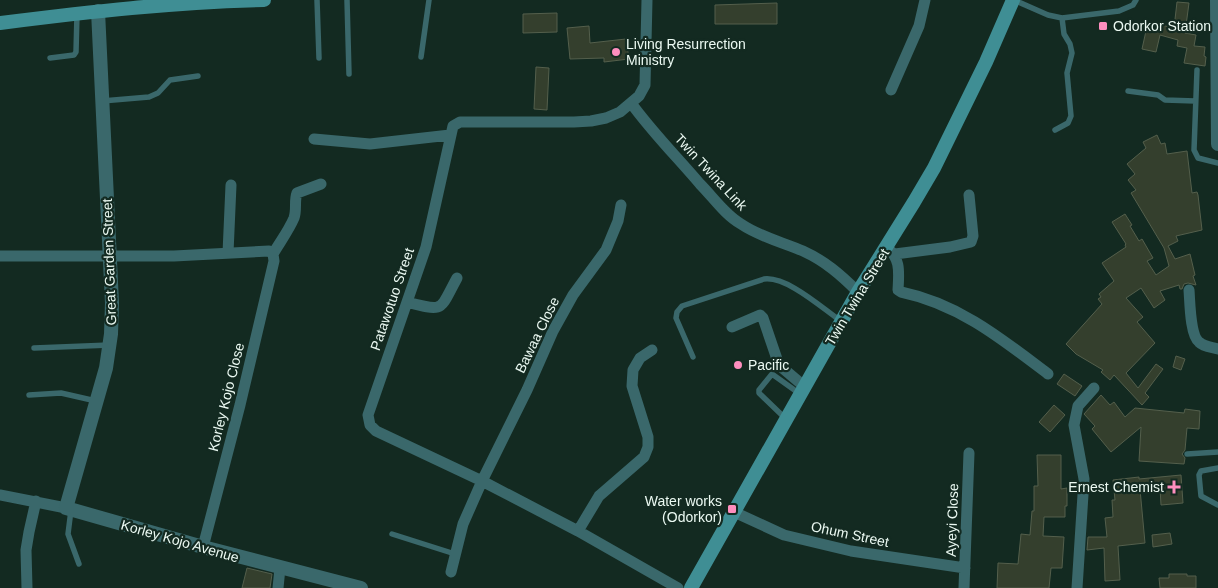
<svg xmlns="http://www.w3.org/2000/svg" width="1218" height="588" font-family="Arial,sans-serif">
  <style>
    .building { fill: #343f2d; stroke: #545f4c }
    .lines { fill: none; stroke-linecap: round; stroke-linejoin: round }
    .service { stroke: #3a686b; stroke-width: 5.5 }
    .minor { stroke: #3a686b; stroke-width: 11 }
    .tertiary { stroke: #3a686b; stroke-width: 14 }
    .secondary { stroke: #3f8e94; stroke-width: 14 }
    .poi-dot { fill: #fe8ebe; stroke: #132a21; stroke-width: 2 }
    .labels { text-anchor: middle; stroke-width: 4.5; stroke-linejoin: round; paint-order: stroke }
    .poi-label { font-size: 14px; fill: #ebf9f2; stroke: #132a21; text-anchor: start }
    .street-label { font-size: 14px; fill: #ebf9f2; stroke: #132a21 }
  </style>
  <rect width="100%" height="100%" fill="#132a21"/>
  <!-- building -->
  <path class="building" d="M1177,2L1189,3L1185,33L1196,35L1194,46L1205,47L1204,56L1206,57L1205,66L1184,63L1187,48L1177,46L1178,40L1160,35L1156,52L1142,49L1148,22L1174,28Z
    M777,3V24H715V5Z
    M557,13V32L523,33V14Z
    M589,26L590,43L626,39L629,59L604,62V58L570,59L567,28Z
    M536,67L549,68L547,110L534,109Z
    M1157,135L1161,144L1165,143L1167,154L1187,151L1192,193L1197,192L1198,195L1202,230L1176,236L1178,241L1168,246L1175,259L1190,254L1195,275L1193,276L1196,285L1188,283L1184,284L1182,289H1180L1179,285L1160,291L1165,300L1154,308L1141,288L1126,298L1143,317L1137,322L1155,343L1126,373L1138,388L1156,364L1163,369L1145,393L1149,397L1142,405L1114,375L1110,380L1101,372L1103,370L1076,354L1066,344L1102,304L1098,299L1101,297L1099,294L1114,281L1102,263L1126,247L1125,245L1126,244L1112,222L1125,214L1132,225L1130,226L1139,241L1142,239L1153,258L1147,261L1156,275L1169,266L1164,248L1131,193L1136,190L1128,180L1135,174L1127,164L1146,148L1143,142Z
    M1176,356L1185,359L1181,370L1173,367Z
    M1064,374L1082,386L1075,396L1057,384Z
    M1101,395L1110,405L1114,402L1125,417L1135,408L1184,413L1185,409L1200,411L1199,429L1187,428L1185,450L1182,454L1185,458L1184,464L1139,461L1141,427L1111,452L1092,429L1095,426L1084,414Z
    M1054,405L1065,415L1050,432L1039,422Z
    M1037,455H1061V489L1067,488V506H1065V517H1044L1043,536L1064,537L1062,568H1051L1049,588H997L998,563L1018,564L1021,534L1030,535L1032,511H1034V486H1038Z
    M1181,475L1183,503L1161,505L1160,488L1140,489L1145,543L1118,546L1120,580L1105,581L1104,548L1087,550L1088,537H1107L1105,518L1113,517L1112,500H1115L1113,480L1139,477V479Z
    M1170,533L1172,544L1153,547L1152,535Z
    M247,568L272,574L270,588H242Z
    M1169,574H1187V576H1196V588H1160L1159,578H1169Z"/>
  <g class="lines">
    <!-- service -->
    <path class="service" d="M317,0L319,58
      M347,0L349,74
      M1014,0L1048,15L1062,18L1119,11L1133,5L1136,0
      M421,57L429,0
      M50,58L74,55L76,52L77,14
      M1197,70L1194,150L1198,158L1218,163
      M1128,91L1158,95L1165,100L1195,101
      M102,101L149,97L158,93L170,80L198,76
      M1055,130L1068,123L1071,116L1067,73L1072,53L1070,44L1064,34L1062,18
      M34,348L110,345
      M693,357L676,318L677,312L682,306L764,279C787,276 822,308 841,321
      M29,395L61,393L96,401
      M786,419L759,393V390L772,374L800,394
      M1187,454L1218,452
      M1218,468L1201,471L1199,475L1201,496L1218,505
      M71,510L68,534L79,564
      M392,534L455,554"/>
    <!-- minor -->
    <path class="minor" d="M647,0L645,85L639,96L620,112L606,118L591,121L574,122H460L453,126L426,247L368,415L370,425L376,431L482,481L578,531L678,588
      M891,90L919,26L925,0
      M631,103C652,132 677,157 700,184C713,197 725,215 741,224C760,237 782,242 803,251C825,261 841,275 858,292
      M314,139L370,144L450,135
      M886,247C901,258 899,272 898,290L901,292C959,304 1002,339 1048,374
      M228,253L231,185
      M273,254C280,242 289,230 294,218C297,209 294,201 297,193L321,184
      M895,254L950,247L971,242L973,236L969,195
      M0,256H174L269,251L273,254L274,261L240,405L203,547
      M1189,290C1190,302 1190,335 1199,342C1204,347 1211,347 1218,349
      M407,302C445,312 439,311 457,278
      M732,327L760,315L763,318L779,365L805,387
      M0,495L66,508
      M734,512L784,535L851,551L965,568
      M578,531L599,496L644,457L648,447V437L632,386L633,370L640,358L652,350
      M451,572L463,524L482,481L527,390L553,331L573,295L606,250L618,221L621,205
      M27,588L26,550L29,532L36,501
      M278,588L280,568
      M964,588L969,453
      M1077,588L1084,479L1074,425L1078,406L1094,388"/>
    <!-- tertiary -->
    <path class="tertiary" d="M1217,0L1218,144
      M98,11L112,303L111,334L106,368L66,508L203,547L361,588"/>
    <!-- secondary -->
    <path class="secondary" d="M0,23C88,12 175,2 264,0
      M691,588L858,292L914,202L934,168L986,62L1013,0"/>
  </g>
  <!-- markers -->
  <g class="poi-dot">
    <rect x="1098" y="21" width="10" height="10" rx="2.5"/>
    <circle cx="616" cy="52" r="5"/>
    <circle cx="738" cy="365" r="5"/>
    <path d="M1171.5 479.5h5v5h5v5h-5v5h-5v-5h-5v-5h5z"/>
    <rect x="727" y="504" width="10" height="10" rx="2.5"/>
  </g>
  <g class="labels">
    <!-- poi labels -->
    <g class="poi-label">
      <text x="1113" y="31">Odorkor Station</text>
      <text x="626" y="49">Living Resurrection<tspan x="626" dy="16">Ministry</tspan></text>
      <text x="748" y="370">Pacific</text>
      <text x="1164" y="492" text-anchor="end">Ernest Chemist</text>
      <text x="722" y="506" text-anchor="end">Water works<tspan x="722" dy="16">(Odorkor)</tspan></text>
    </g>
    <!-- street labels -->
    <g class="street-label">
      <text transform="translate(711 172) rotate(47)" y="5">Twin Twina Link</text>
      <text transform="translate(109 262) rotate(-92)" y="5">Great Garden Street</text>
      <text transform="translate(857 297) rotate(-59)" y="5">Twin Twina Street</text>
      <text transform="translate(392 299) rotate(-71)" y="5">Patawotuo Street</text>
      <text transform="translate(537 335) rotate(-64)" y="5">Bawaa Close</text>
      <text transform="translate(226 397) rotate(-76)" y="5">Korley Kojo Close</text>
      <text transform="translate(952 520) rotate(-88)" y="5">Ayeyi Close</text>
      <text transform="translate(850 534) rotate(12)" y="5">Ohum Street</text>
      <text transform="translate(180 541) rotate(16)" y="5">Korley Kojo Avenue</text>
    </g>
  </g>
</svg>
